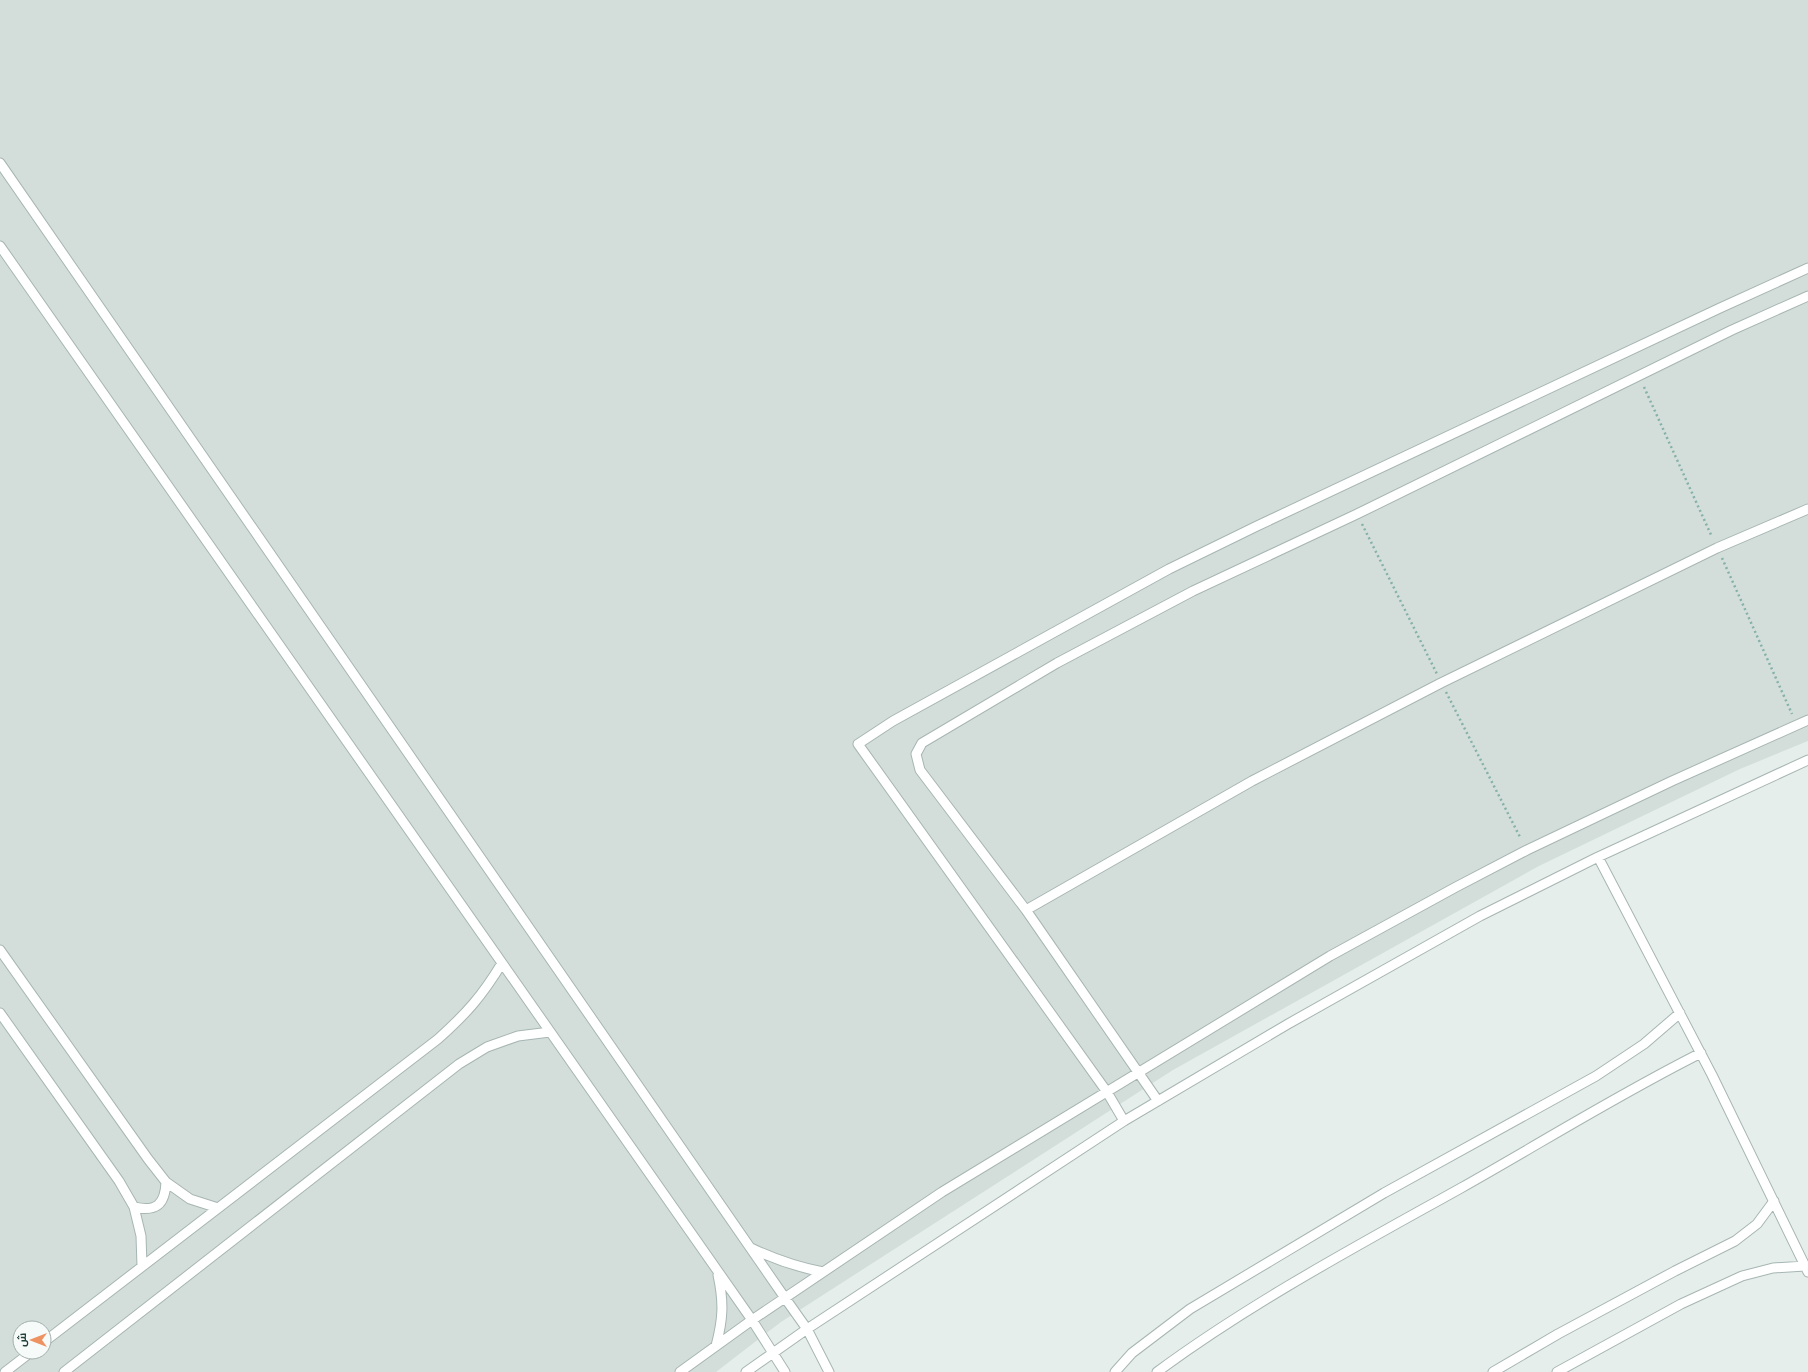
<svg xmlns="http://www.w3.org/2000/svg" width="1808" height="1372" font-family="'Alegreya Sans',Cairo,sans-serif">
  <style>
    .built { fill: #d3deda; fill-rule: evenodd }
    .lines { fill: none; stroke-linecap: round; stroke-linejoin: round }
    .lane-casing { stroke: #a7b6b3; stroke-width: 11 }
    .path { stroke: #86b1a8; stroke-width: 2.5; stroke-dasharray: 2 3; stroke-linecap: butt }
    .lane { stroke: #fff; stroke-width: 9 }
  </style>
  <rect width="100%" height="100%" fill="#e5eeeb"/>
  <!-- built -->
  <path class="built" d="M0,0H1808V741L1740,769L1539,866L1173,1070L781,1322L716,1372H0ZM20,1328H44V1352H20Z"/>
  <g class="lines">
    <defs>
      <path id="lane" d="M0,163L785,1298L807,1329L829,1372
        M0,246L752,1320L785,1372
        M1598,857L1712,1075L1808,1272
        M1026,910L1252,781L1441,683L1717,548L1808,509
        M0,950L148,1159L166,1182L190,1199L218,1208
        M0,1013L119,1181L134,1207L141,1236L142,1266
        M1158,1101L1026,910L920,770L916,754L922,743L1057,663L1193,591L1357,514L1732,330L1808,296
        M1124,1121L1107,1092L858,744L893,721L1169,569L1257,526L1720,308L1808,268
        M134,1207C156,1212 165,1205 166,1182
        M751,1248C774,1259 797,1267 823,1272
        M44,1342L438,1039C467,1013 482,996 502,963
        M716,1346C723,1319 724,1303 718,1275
        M5,1372L31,1352
        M64,1372L459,1064L487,1047L518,1036L550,1032
        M680,1372L752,1320L942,1192L1330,956L1456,887L1527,850L1672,781L1808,720
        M746,1372L807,1329L1124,1121L1288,1024L1480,916L1598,857L1808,760
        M1115,1372L1132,1353L1190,1309L1384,1193L1596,1076L1644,1044L1680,1013
        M1157,1372C1252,1302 1357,1246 1461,1188C1541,1143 1619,1094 1701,1053
        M1493,1372L1558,1334L1675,1271L1735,1241L1757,1224L1774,1201
        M1557,1372L1681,1304L1742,1276L1773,1268L1805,1266"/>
    </defs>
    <!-- lane casing -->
    <use href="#lane" class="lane-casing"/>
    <!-- path -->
    <path class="path" d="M1644,387L1712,537
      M1362,524L1437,674
      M1722,558L1792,714
      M1446,692L1521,839"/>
    <!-- lane -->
    <use href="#lane" class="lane"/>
  </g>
  <!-- north arrow -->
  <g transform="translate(32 1340) rotate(270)"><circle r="19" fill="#f6faf9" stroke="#a2b0ad"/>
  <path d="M0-3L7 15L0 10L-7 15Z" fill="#ef9262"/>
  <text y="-6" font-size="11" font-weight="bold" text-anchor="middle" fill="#24403b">ش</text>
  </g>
</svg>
